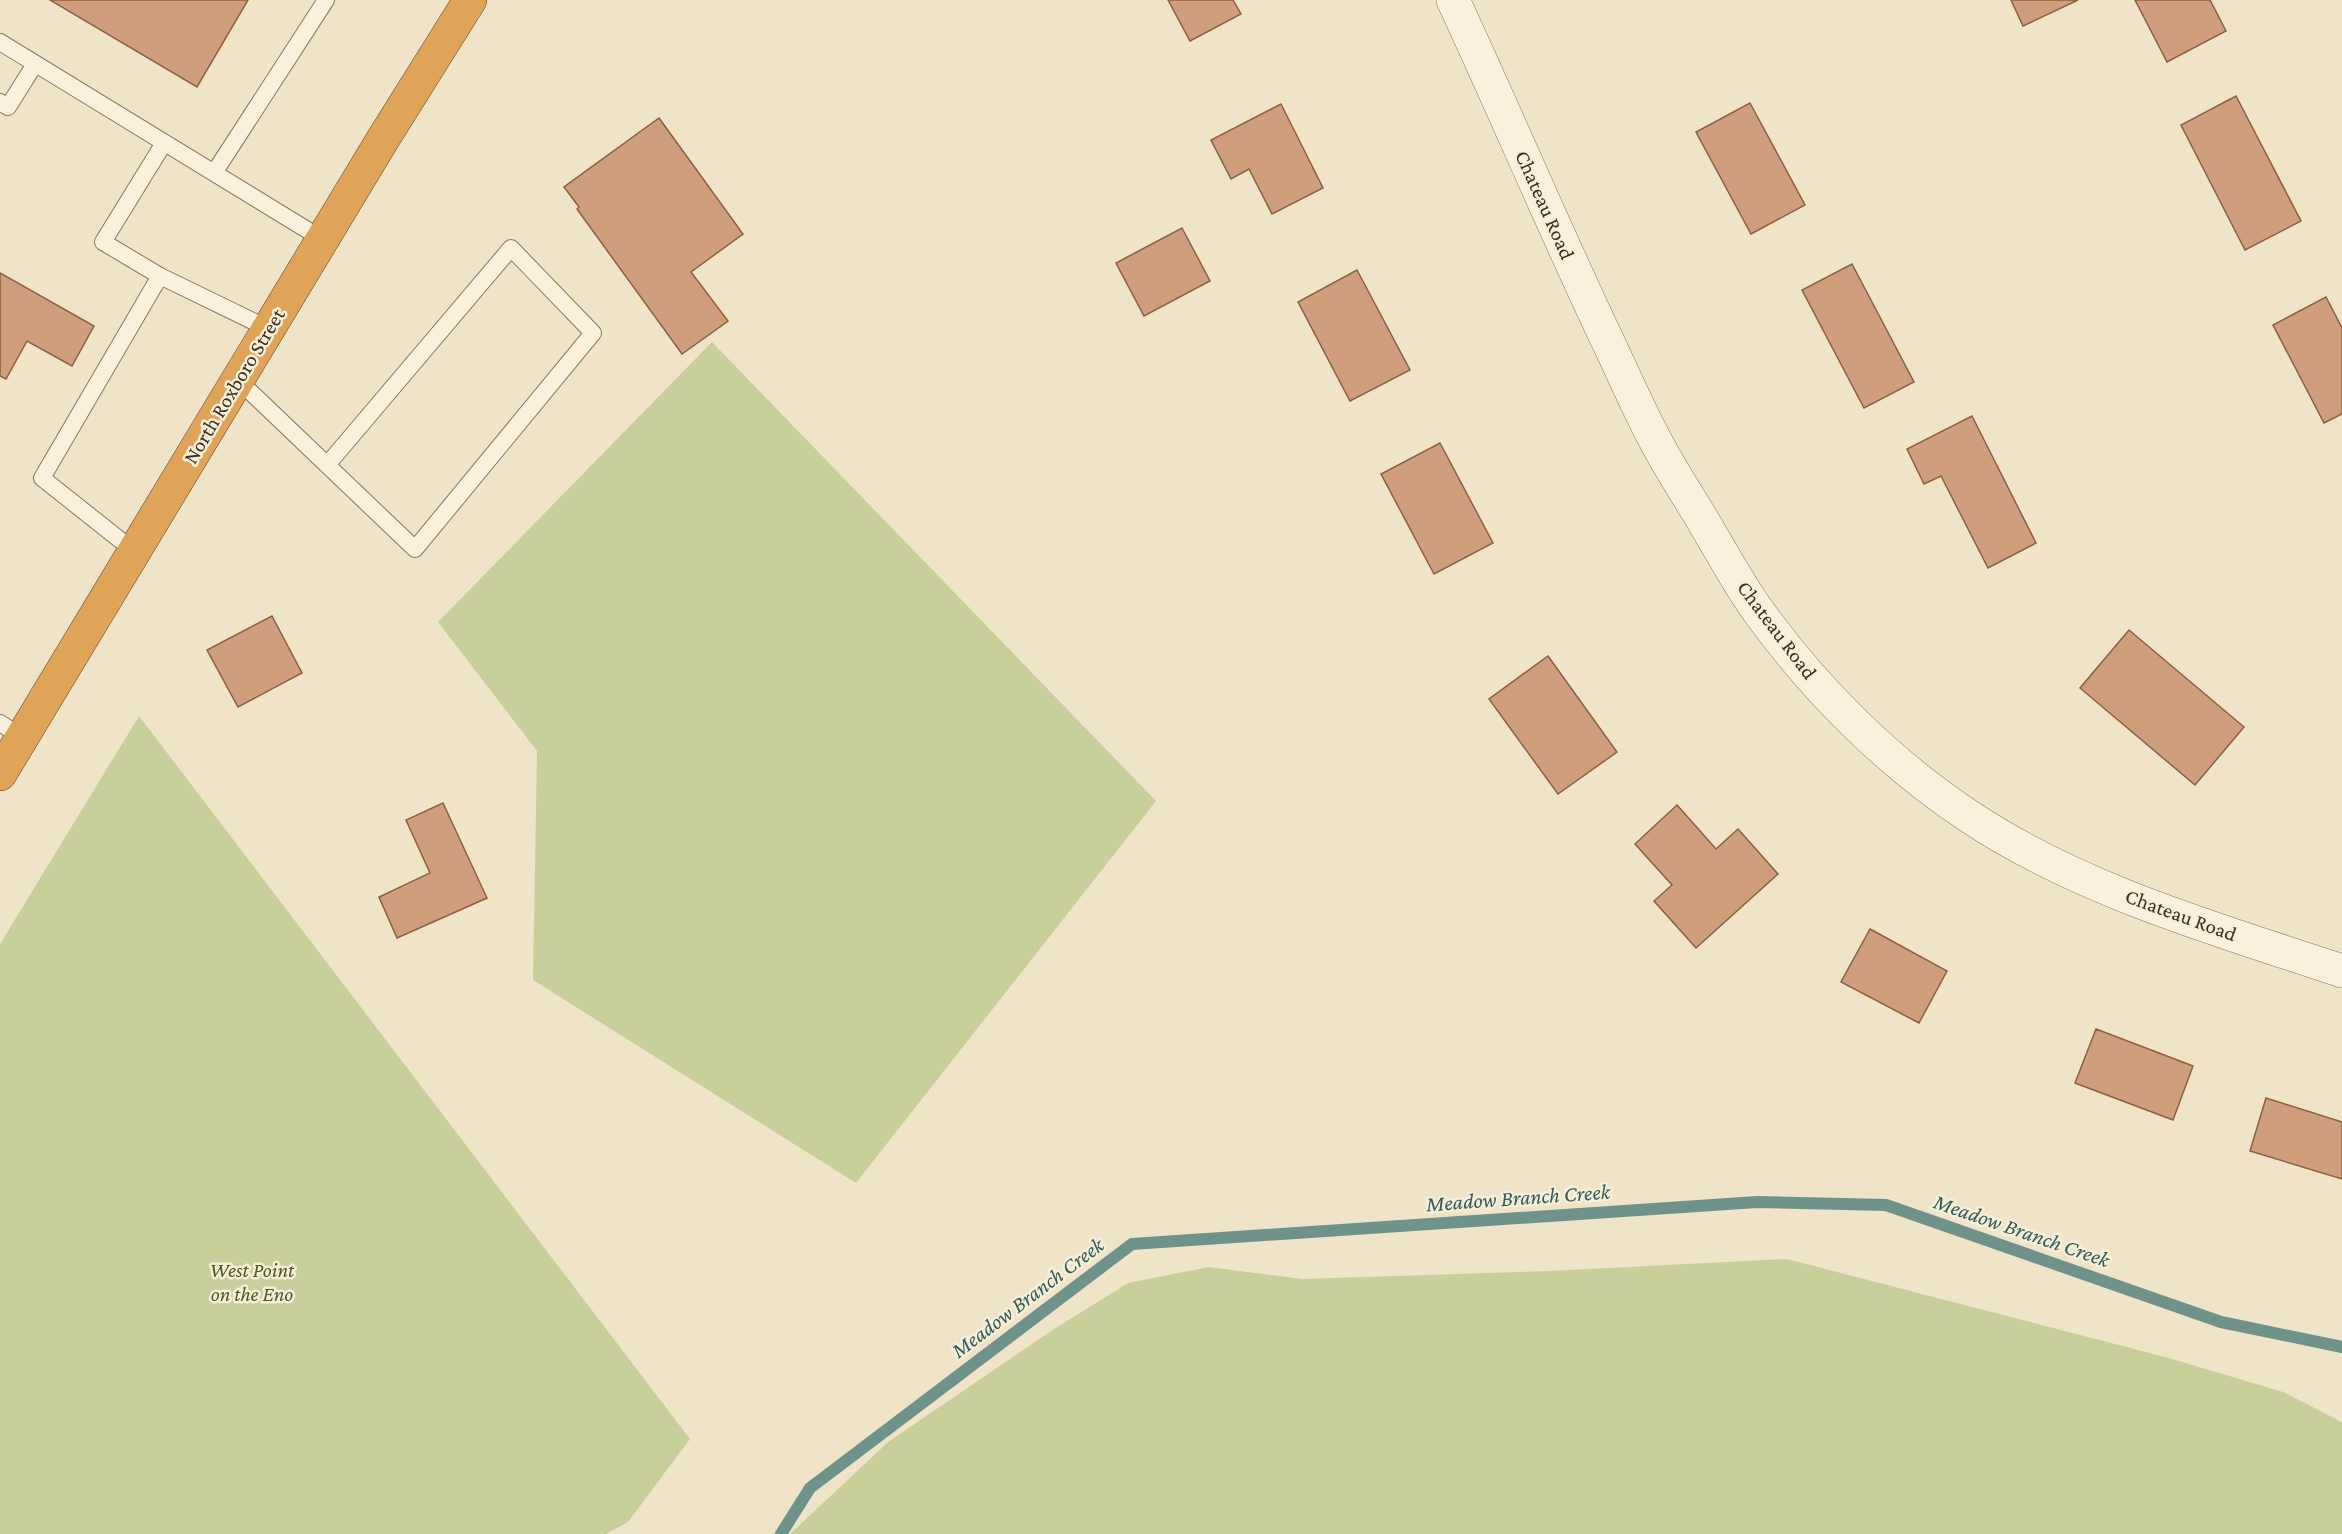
<svg xmlns="http://www.w3.org/2000/svg" width="2342" height="1534" font-family="'Crimson Pro',serif">
  <style>
    .green { fill: #c9cf9b }
    .lines { fill: none; stroke-linecap: round; stroke-linejoin: round }
    .stream { stroke: #6f938a; stroke-width: 12 }
    .building { fill: #cf9f7d; stroke: #8d5f41; stroke-width: 1.5 }
    .lane-casing { stroke: #8d765c; stroke-width: 18 }
    .street-casing { stroke: #8d765c; stroke-width: 34 }
    .highway-casing { stroke: #5b4430; stroke-width: 34 }
    .lane { stroke: #faf1dc; stroke-width: 16 }
    .street { stroke: #faf1dc; stroke-width: 33 }
    .highway { stroke: #e0a458; stroke-width: 33 }
    .labels { text-anchor: middle; stroke-width: 5; stroke-linejoin: round; paint-order: stroke }
    .street-label { font-size: 21px; fill: #3d2e20; stroke: #f7eed8 }
    .park-label { font-size: 21px; font-style: italic; fill: #4d5a26; stroke: #f7eed8 }
    .water-label { font-size: 22px; font-style: italic; fill: #2f5d5a; stroke: #f7eed8 }
  </style>
  <rect width="100%" height="100%" fill="#f0e4c8"/>
  <!-- green -->
  <path class="green" d="M712,342L1156,801L856,1183L533,980L537,751L438,622Z
    M139,716L690,1439L628,1522L606,1534H0V944Z
    M1787,1259L2169,1358L2283,1392L2342,1422V1534H790L888,1442L1051,1331L1128,1283L1209,1267L1302,1279L1549,1271Z"/>
  <g class="lines">
    <!-- stream -->
    <path class="stream" d="M781,1534L810,1488L1132,1244L1757,1202L1886,1205L2221,1322L2342,1347"/>
  </g>
  <!-- building -->
  <path class="building" d="M50,0H248L197,87Z
    M1168,0H1233L1241,14L1190,41Z
    M2011,0H2078L2023,26Z
    M2135,0H2210L2226,31L2167,62Z
    M2236,96L2301,221L2245,250L2181,125Z
    M1750,103L1805,205L1751,234L1696,132Z
    M1281,104L1323,188L1272,214L1249,169L1231,179L1211,140Z
    M659,118L743,234L691,272L728,321L682,354L577,209L579,207L564,187Z
    M1182,228L1210,281L1144,316L1116,263Z
    M1852,264L1914,382L1864,408L1802,290Z
    M1357,270L1410,370L1350,401L1298,302Z
    M0,273L94,326L72,366L27,341L6,379L0,376Z
    M2326,297L2342,328V414L2324,423L2273,325Z
    M1972,416L2036,543L1988,568L1941,476L1924,484L1907,449Z
    M1440,443L1493,543L1434,574L1381,474Z
    M272,616L302,673L238,707L207,650Z
    M2129,630L2244,727L2195,785L2080,688Z
    M1548,656L1617,752L1558,794L1489,699Z
    M443,803L487,898L397,938L379,897L430,873L406,820Z
    M1677,805L1716,849L1738,829L1778,874L1696,948L1654,901L1672,885L1635,844Z
    M1870,929L1947,971L1919,1023L1841,982Z
    M2096,1029L2193,1066L2173,1120L2075,1083Z
    M2266,1098L2342,1122V1179L2250,1151Z"/>
  <g class="lines">
    <defs>
      <path id="lane" d="M0,42L322,239
        M0,102L8,107L35,64
        M164,143L103,242L160,276L269,329
        M214,173L326,0
        M238,380L415,549L593,333L511,248L327,465
        M134,551L42,478L160,276
        M0,723L22,737"/>
      <path id="street" d="M1453,0C1507,116 1556,233 1611,348C1627,382 1642,417 1660,449C1674,475 1691,500 1706,526C1724,556 1740,587 1761,615C1818,693 1890,764 1970,817C2082,891 2216,929 2342,971"/>
      <path id="highway" d="M0,774L383,139L470,0"/>
    </defs>
    <!-- lane casing -->
    <use href="#lane" class="lane-casing"/>
    <!-- street casing -->
    <use href="#street" class="street-casing"/>
    <!-- highway casing -->
    <use href="#highway" class="highway-casing"/>
    <!-- lane -->
    <use href="#lane" class="lane"/>
    <!-- street -->
    <use href="#street" class="street"/>
    <!-- highway -->
    <use href="#highway" class="highway"/>
  </g>
  <g class="labels">
    <!-- street labels -->
    <g class="street-label">
      <text transform="translate(1545 205) rotate(66)" y="7">Chateau Road</text>
      <text transform="translate(234 386) rotate(-59)" y="7">North Roxboro Street</text>
      <text transform="translate(1777 630) rotate(53)" y="7">Chateau Road</text>
      <text transform="translate(2181 915) rotate(20)" y="7">Chateau Road</text>
    </g>
    <!-- park labels -->
    <g class="park-label">
      <text x="252" y="1277">West Point<tspan x="252" dy="24">on the Eno</tspan></text>
    </g>
    <!-- water labels -->
    <g class="water-label">
      <text transform="translate(1518 1197) rotate(-4)" y="8">Meadow Branch Creek</text>
      <text transform="translate(2022 1230) rotate(19)" y="8">Meadow Branch Creek</text>
      <text transform="translate(1027 1297) rotate(-37)" y="8">Meadow Branch Creek</text>
    </g>
  </g>
</svg>
